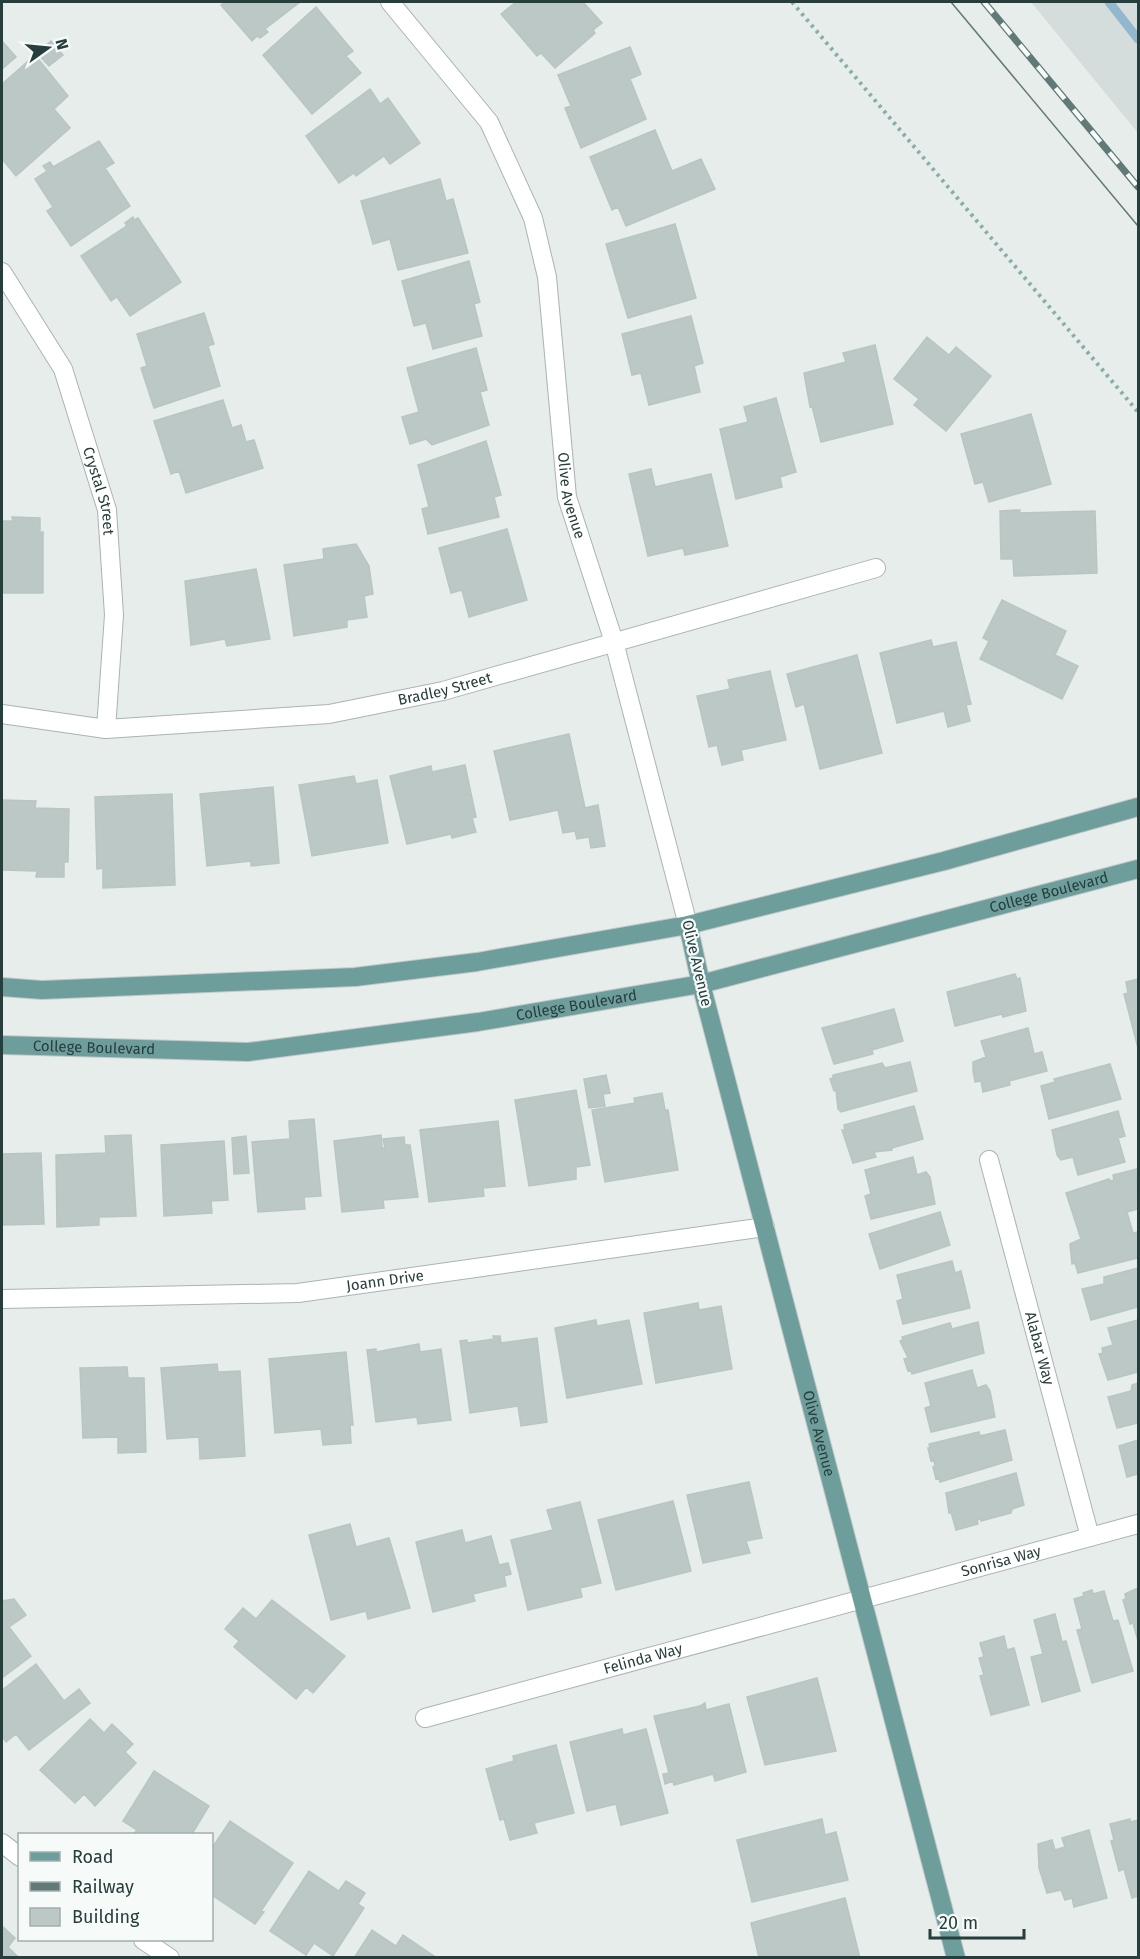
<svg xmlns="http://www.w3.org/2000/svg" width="1140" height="1959" font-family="'Fira Sans',sans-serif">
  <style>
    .built { fill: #d4dddb }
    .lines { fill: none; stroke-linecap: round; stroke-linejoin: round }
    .stream { stroke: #93b8cd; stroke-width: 9 }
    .building { fill: #bbc8c5; stroke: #b8c6c3; stroke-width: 1.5 }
    .minor-casing { stroke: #a9b5b3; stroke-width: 20 }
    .major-casing { stroke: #c2c9c8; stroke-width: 20 }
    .path { stroke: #89aeaa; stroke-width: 4; stroke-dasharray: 3 4.5; stroke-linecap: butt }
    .minor { stroke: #fff; stroke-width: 18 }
    .major { stroke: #6e9e9c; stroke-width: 18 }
    .tram { stroke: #617977; stroke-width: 1.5 }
    .rail-casing { stroke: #617977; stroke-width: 7 }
    .rail { stroke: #f6faf9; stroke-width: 4.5; stroke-dasharray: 14; stroke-linecap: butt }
    .labels { text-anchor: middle; stroke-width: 4.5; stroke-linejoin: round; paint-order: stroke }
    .street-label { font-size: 15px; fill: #263e3c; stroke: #f6faf9 }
  </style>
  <rect width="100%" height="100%" fill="#e6edeb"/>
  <!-- built -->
  <path class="built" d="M1031,2H1138V133Z"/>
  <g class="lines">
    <!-- stream -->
    <path class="stream" d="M1109,2L1138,39"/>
  </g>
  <!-- building -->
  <path class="building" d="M225,2H300L265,29L268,32L260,38L257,36L252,41L221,5Z
    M516,2H583L602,23L593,30L595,33L555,68L541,53L537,56L501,14Z
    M316,7L353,51L346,56L361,73L312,114L263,55Z
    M2,41L16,57L2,69Z
    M51,41L63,55L49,66L37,53Z
    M630,47L641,74L630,79L646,119L581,148L565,108L571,106L558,75Z
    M35,55L68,96L54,109L70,128L16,176L2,159V84Z
    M370,89L380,104L388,98L420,143L390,164L384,156L356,176L354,173L339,183L306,136Z
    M655,130L672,171L701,159L715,189L626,226L618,207L612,210L590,157Z
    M99,141L114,163L105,168L130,206L71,246L47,211L53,207L35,179L47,171L43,166L50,162L53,167Z
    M440,179L446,201L453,199L468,253L398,270L390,239L373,244L361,201Z
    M133,217L134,220L138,218L181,282L130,316L117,297L111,301L81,256L127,226L125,223Z
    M675,224L696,298L628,318L606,244Z
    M469,261L480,302L474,304L482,336L433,349L426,323L414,326L402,281Z
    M204,313L214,344L208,346L220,386L154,408L141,368L147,366L137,334Z
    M691,316L703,363L694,366L700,392L649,405L641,373L632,375L622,334Z
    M927,337L949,355L956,347L991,376L946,431L914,405L919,399L894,379Z
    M875,345L893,424L821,442L812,406L810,407L804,373L846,362L843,353Z
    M476,348L487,390L480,392L489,425L432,445L426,439L410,444L402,417L419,412L407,368Z
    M776,398L796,472L780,477L782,487L736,499L720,429L748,422L744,407Z
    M223,400L232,428L241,425L246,442L254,440L263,468L186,493L179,471L171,474L154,421Z
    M1031,414L1051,484L989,502L983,482L975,484L961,434Z
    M486,441L501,495L494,497L499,517L428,534L422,509L429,507L418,465Z
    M651,469L655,487L711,474L728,546L685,555L683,548L648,556L629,474Z
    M1020,510L1019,513L1095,511L1097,573L1014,576L1013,559H1001L1000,511Z
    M12,517L40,518V533L43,532V593H2V521H13Z
    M507,529L527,600L469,617L462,590L451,593L439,548Z
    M356,544L369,566L373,594L364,596L367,617L347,620V627L294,636L284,565L324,559L323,549Z
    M256,569L270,639L227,646L225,639L191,645L185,581Z
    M1002,600L1066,631L1055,655L1078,666L1062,699L980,659L989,641L983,638Z
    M931,640L933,647L956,642L971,704L966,705L970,721L948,727L944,711L897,723L880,653Z
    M857,655L882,753L820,769L804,704L796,707L787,674Z
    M770,671L786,740L741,750L743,760L722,765L717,745L709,747L697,696L730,689L728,680Z
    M569,734L585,808L598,805L605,846L591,848L589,837L577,839L575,831L563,833L558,810L510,820L494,751Z
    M465,765L476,817L472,818L476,832L452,838L451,834L407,844L390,776L431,766L432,772Z
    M354,776L356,784L377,780L388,843L312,856L299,785Z
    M273,787L279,863L251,866V861L207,866L200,794Z
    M172,794L175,885L103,888V868L97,869L95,797Z
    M2,800L36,801L35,808L69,809L68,862H64V877H36L37,871L2,870Z
    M1015,974L1017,979L1020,978L1026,1011L1003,1017L1002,1014L955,1026L947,992Z
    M1138,979V1048L1124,994L1128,993L1126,982Z
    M894,1009L903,1041L872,1050L873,1054L834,1064L822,1028Z
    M1028,1028L1034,1054L1042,1052L1047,1071L1009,1081L1010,1085L983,1092L981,1081L975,1082L973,1071V1062L986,1057L981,1041Z
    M910,1062L917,1091L841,1112L838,1109L836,1090L834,1091L830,1079L833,1078V1075L882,1063L885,1068Z
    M1110,1064L1121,1099L1049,1119L1041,1086L1055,1082L1054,1079Z
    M606,1075L610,1093L603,1094L605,1106L589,1108L584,1079Z
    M576,1090L590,1165L576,1167V1179L529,1186L515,1100Z
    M662,1093L665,1110H668L678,1170L605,1182L592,1110L635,1103L634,1098Z
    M914,1106L923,1139L892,1148V1150L874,1152L876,1157L853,1163L842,1130H845L844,1125Z
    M1118,1111L1125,1136L1118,1138L1125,1162L1078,1175L1073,1157L1061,1160L1057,1155L1052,1130Z
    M314,1119L321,1196L304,1197L305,1209L258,1212L252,1142L290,1139L289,1121Z
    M498,1121L505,1186L483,1188L484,1196L429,1202L420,1130Z
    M131,1135L136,1216L99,1217V1225L57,1227L56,1155L106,1153L105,1136Z
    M381,1135L382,1148H385L383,1139L404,1137L405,1145H410L418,1197L383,1200L384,1208L342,1212L334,1141Z
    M246,1136L249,1173L234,1174L232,1138Z
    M224,1141L228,1200L211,1201L212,1213L164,1216L161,1145Z
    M41,1153L44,1224L2,1225V1154Z
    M913,1157L917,1175L926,1172L930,1177L935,1204L871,1219L865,1196L871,1194L865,1170Z
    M1137,1169L1138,1209L1127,1212L1133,1233L1138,1232V1258L1078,1273L1075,1263L1072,1264L1070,1244L1081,1239L1066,1193L1109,1179L1110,1181L1114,1180L1113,1175Z
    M940,1212L950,1245L880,1269L869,1234Z
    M952,1261L955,1273L961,1271L970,1308L903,1324L897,1301L903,1299L897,1275Z
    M1138,1268V1307L1091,1320L1082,1289L1104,1284V1277Z
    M698,1303L699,1310L721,1306L732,1369L656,1383L644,1313Z
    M596,1320L597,1326L629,1320L642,1384L567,1398L555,1328Z
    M1138,1320V1372L1108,1380L1099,1354L1103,1353L1102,1348L1113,1345L1108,1328Z
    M978,1322L984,1353L912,1374L911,1370L908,1371L904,1359L908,1358L900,1341L903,1340L902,1337L950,1323L952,1329Z
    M493,1336H500L501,1343L537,1338L547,1422L521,1426L518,1406L470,1413L460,1341L467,1340V1343L494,1339Z
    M419,1344L420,1352L441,1349L451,1420L418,1424L417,1417L376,1422L367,1350L376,1349V1352Z
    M346,1352L353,1425H350L351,1443L323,1445L321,1429L275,1433L269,1359Z
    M217,1364L218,1372L240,1371L245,1456L200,1459L199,1437L167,1439L161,1368Z
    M127,1367L128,1378H144L146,1452L118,1453V1437L83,1438L80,1368Z
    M972,1370L977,1388L986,1385L990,1391L995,1417L931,1432L925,1408L931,1406L925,1383Z
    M1138,1383V1423L1117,1428L1108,1397L1131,1391L1132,1385Z
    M1005,1430L1012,1460L940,1482L939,1478L936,1479L933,1467L935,1466L934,1460L931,1461L928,1448H930L929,1444L979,1432L980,1436Z
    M1138,1440V1474L1127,1477L1119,1446Z
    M1016,1473L1024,1505L1012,1509L1011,1513L981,1521V1519L977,1520L978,1524L956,1530L951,1512L949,1513L946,1493Z
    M749,1482L762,1538L746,1541L750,1553L703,1563L687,1495Z
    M673,1501L691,1571L616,1590L598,1520Z
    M580,1502L601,1583L580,1588L582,1597L528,1610L511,1540L553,1530L547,1510Z
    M350,1524L356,1547L389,1538L410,1608L368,1619L366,1611L331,1620L309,1535Z
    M462,1530L465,1543L491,1536L499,1565L508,1563L511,1574L504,1576L506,1586L473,1594L475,1601L433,1612L416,1542Z
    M1138,1588V1641L1133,1623L1130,1624L1123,1600L1126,1599L1125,1594Z
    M1092,1590L1093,1594L1104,1591L1113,1621L1118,1620L1133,1671L1092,1683L1077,1630L1082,1629L1074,1599L1084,1596L1083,1593Z
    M14,1599L26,1615L9,1627L31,1656L2,1678V1601Z
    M272,1600L345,1656L313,1693L306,1687L296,1699L234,1647L239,1641L225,1629L243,1608L256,1619Z
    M1055,1614L1062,1642L1066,1641L1080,1691L1042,1702L1031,1657L1043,1654L1034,1620Z
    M1004,1636L1007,1650L1014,1648L1029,1705L991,1715L980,1676L984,1675L979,1658L984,1657L980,1643Z
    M36,1664L64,1701L79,1689L90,1703L29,1750L16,1734L6,1742L2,1736V1690Z
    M817,1678L836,1751L765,1765L747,1697Z
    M705,1703L706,1710L729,1704L746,1772L715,1781L713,1774L674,1785L673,1781L665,1784L663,1774L669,1773L654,1716L700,1706Z
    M90,1719L104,1733L112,1724L133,1744L125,1752L136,1763L95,1806L84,1794L75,1803L40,1770Z
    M622,1729L623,1735L646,1729L668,1813L621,1825L616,1804L587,1811L570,1742Z
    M556,1745L574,1813L534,1823L537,1833L510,1840L504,1819L500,1820L486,1769L514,1761L513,1756Z
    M154,1771L209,1806L192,1834H134L137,1830L123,1821Z
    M822,1819L825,1835L836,1832L848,1880L752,1902L737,1840Z
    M1130,1819V1822L1138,1820V1896L1132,1898L1124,1869L1119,1871L1111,1841L1114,1840L1110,1824Z
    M230,1821L293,1863L261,1911L264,1912L255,1924L212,1895V1848Z
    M1089,1830L1107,1898L1074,1907L1072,1898L1065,1900L1061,1890L1047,1893L1039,1868L1038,1844L1052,1840L1055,1850L1065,1847L1062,1838Z
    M309,1871L339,1891L346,1881L365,1893L358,1904L364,1908L333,1956L314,1943L306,1955L270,1931Z
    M845,1898L860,1958H759L751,1923Z
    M2,1926L15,1938L8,1947L19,1958H2Z
    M372,1930L396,1946L403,1935L437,1958H354Z"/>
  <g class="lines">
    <defs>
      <g id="minor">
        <path id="s1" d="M390,2L489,122L533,218L547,277L567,497L614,642L688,925"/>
        <path id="s2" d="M2,272L63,369L107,510L114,615L106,729"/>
        <path id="s3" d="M2,714L106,729L329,714L443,691L876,568"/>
        <path id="s4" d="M989,1160L1090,1537"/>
        <path id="s5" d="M2,1299L298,1293L765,1227"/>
        <path id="s6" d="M425,1718L1138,1524"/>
        <path d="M2,1843L20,1857"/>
        <path d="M143,1940L170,1958"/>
      </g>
      <g id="major">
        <path id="s7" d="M688,925L701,984L956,1958"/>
        <path d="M2,987L42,990L355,977L477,962L688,925L944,861L1138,807"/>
        <path id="s8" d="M2,1045L248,1052L478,1022L701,984L1138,869"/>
      </g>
    </defs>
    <!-- minor casing -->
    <use href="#minor" class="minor-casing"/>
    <!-- major casing -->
    <use href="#major" class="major-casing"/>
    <!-- path -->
    <path class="path" d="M792,2L1138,412"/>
    <!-- minor -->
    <use href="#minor" class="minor"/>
    <!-- major -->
    <use href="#major" class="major"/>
    <!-- tram -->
    <path class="tram" d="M951,2L1138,226"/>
    <defs>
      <path id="rail" d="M984,2L1138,187"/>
    </defs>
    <!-- rail casing -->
    <use href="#rail" class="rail-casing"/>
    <!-- rail -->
    <use href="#rail" class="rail"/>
  </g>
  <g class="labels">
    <!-- street labels -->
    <g class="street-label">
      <text dy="5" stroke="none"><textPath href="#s2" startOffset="242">Crystal Street</textPath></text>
      <text dy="5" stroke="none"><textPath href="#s1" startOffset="542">Olive Avenue</textPath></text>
      <text dy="5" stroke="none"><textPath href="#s3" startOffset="447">Bradley Street</textPath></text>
      <text dy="5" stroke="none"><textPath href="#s8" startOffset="1064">College Boulevard</textPath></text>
      <text transform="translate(697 963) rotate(77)" y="5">Olive Avenue</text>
      <text dy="5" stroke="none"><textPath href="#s8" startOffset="578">College Boulevard</textPath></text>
      <text dy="5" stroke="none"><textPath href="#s8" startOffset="92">College Boulevard</textPath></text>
      <text dy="5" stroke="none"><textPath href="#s5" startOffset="384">Joann Drive</textPath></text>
      <text dy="5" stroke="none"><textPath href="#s4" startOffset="195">Alabar Way</textPath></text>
      <text dy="5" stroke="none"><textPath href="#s7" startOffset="525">Olive Avenue</textPath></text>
      <text dy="5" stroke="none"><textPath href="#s6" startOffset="597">Sonrisa Way</textPath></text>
      <text dy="5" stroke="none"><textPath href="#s6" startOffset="226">Felinda Way</textPath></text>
    </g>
  </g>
  <!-- border -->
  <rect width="1140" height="1959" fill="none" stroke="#263e3c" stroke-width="6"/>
  <!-- legend -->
  <rect x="18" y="1833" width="195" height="108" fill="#f6faf9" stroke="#a3afad" stroke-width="1.5"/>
  <rect x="30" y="1852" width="30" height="9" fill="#6e9e9c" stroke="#a3afad" stroke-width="1.5"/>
  <text x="72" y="1863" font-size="18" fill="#263e3c">Road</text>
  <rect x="30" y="1882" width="30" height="9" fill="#617977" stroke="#a3afad" stroke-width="1.5"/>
  <text x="72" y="1893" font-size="18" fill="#263e3c">Railway</text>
  <rect x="30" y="1908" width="30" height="18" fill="#bbc8c5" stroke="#a3afad" stroke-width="1.5"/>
  <text x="72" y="1923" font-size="18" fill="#263e3c">Building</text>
  <!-- north arrow -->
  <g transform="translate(48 48) rotate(75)" stroke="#f6faf9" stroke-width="4.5" paint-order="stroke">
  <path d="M0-4.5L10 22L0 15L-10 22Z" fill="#263e3c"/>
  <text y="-9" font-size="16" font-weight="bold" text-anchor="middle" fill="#263e3c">N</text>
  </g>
  <!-- scale -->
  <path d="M930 1929v9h94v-9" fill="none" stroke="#263e3c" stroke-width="3"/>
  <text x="939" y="1929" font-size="18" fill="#263e3c" stroke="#f6faf9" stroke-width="4.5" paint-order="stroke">20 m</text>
</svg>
